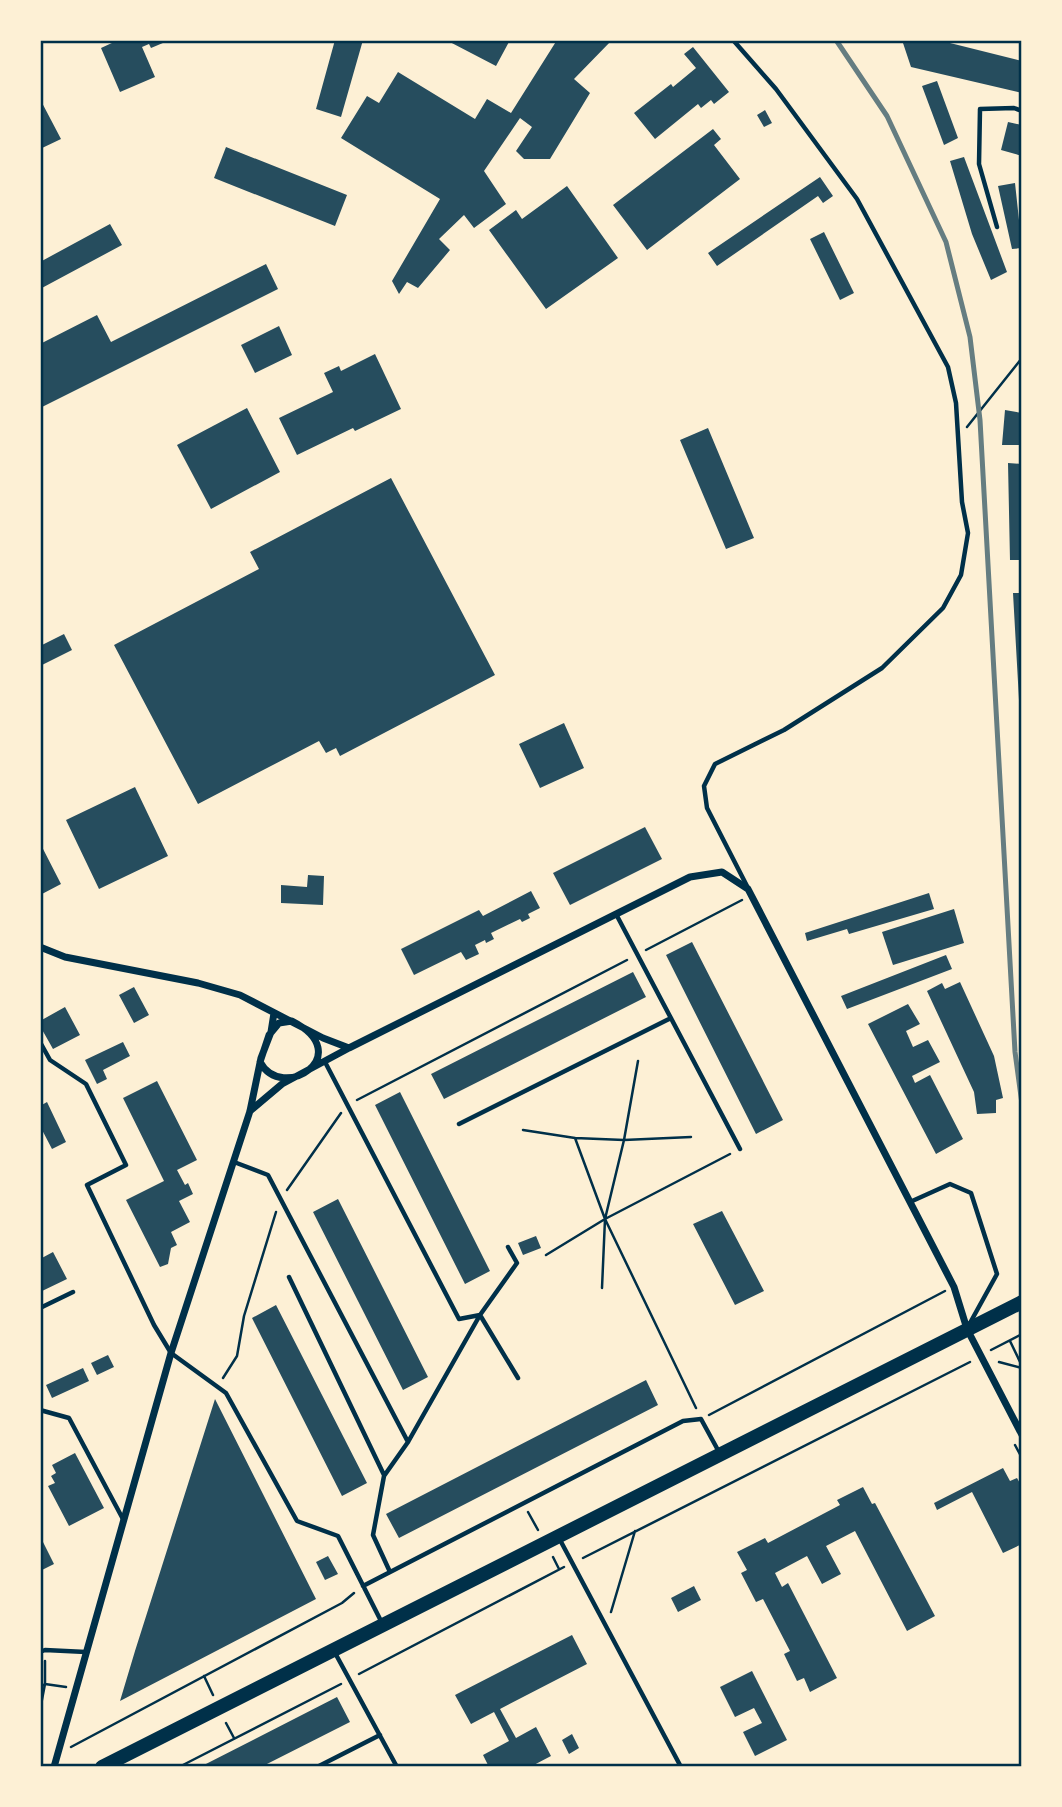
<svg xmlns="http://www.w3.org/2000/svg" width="1062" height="1807" font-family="'Crimson Pro',serif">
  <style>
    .building { fill: #264d5e }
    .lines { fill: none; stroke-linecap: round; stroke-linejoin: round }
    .path { stroke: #003049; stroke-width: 2.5 }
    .service { stroke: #003049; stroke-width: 4.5 }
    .minor { stroke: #003049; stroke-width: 7 }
    .secondary { stroke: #003049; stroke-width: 14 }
    .rail { stroke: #657d81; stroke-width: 5 }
    .neatline { fill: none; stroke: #003049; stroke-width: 2.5 }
  </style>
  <rect width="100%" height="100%" fill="#fdf0d5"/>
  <!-- building -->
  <path class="building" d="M113,40H170L151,48L149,44L142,47L155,77L120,92L101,48L114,42Z
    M335,40H363L341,117L316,109Z
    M446,40H510L496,66Z
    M557,40H612L574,79L590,93L550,159H524L516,151L532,127L520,118L484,171L506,204L474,228L464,215L439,239L450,250L418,288L407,282L399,294L392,281L440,199L341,138L367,96L379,103L398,72L475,119L487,99L511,113Z
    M902,40H938L1022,61V93L911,67Z
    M693,47L729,92L714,104L711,100L701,108L698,104L655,139L634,113L671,84L673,87L696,68L684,54Z
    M937,81L958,138L944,145L922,86Z
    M40,99L61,139L40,149Z
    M765,110L772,123L764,127L757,115Z
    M1008,122L1022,125V156L1001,150Z
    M713,129L721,139L714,145L740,179L647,250L613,205Z
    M226,147L347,195L335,226L214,178Z
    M964,157L1007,272L991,280L972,234L950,161Z
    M820,177L833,196L823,203L818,196L717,266L708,253Z
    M1015,183L1022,248L1012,249L998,186Z
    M567,186L618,258L546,309L489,230L516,210L522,219Z
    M110,224L122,245L40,289V262Z
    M824,232L854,293L840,300L810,239Z
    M266,264L278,289L40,408V344L97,315L111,342Z
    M279,326L292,355L255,373L241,345Z
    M375,354L401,409L355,431L353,428L297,455L279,418L333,392L324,373L339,366L341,371Z
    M247,408L280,472L211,509L177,445Z
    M1005,410L1022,413L1021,445H1002Z
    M708,428L754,538L726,549L680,440Z
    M1008,463L1022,464V560H1010Z
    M391,478L495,675L340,756L336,748L326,753L319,741L198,804L114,645L259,569L250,552Z
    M1013,593H1022V718H1020Z
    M64,634L72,650L40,666V646Z
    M564,723L584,768L540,788L519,744Z
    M135,787L168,856L99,889L66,820Z
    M645,827L662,859L570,905L553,873Z
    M40,843L61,884L42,894L40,891Z
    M308,875L324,876L323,905L281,903V885L307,887Z
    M531,891L540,908L528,914L530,918L522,922L520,919L491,933L494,939L486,943L485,940L475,945L479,954L466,960L461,952L414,975L401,949L479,910L483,916Z
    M929,893L934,909L849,934L847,929L807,941L805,933Z
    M954,909L964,943L893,965L882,932Z
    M692,942L783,1120L756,1134L666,955Z
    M946,955L952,969L847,1009L841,996Z
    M633,972L646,997L444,1099L431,1074Z
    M960,982L994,1056L1003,1098L996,1100V1113L977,1114L974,1092L927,991L942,983L945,989Z
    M134,987L149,1015L134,1023L119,995Z
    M908,1004L920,1024L906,1031L913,1047L928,1040L940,1062L912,1076L915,1083L930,1075L963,1139L936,1154L868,1024Z
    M65,1007L80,1035L53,1049L40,1026V1021Z
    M123,1042L130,1056L103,1070L107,1079L97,1084L85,1060Z
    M157,1081L197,1160L177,1170L185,1185L188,1183L193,1194L179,1201L190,1222L171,1232L177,1245L171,1248L168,1264L160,1267L126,1200L164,1181L123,1098Z
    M400,1092L490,1271L465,1284L375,1105Z
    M47,1102L66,1142L52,1149L40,1126V1106Z
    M338,1199L428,1377L403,1390L313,1212Z
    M722,1211L764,1291L735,1305L693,1224Z
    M536,1236L541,1248L523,1255L518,1243Z
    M53,1252L67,1279L40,1292V1259Z
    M276,1305L367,1483L342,1496L252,1318Z
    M108,1355L114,1367L97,1375L91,1363Z
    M83,1368L89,1381L52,1398L46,1385Z
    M646,1380L658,1405L399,1538L386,1514Z
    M215,1399L316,1599L120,1701L135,1651Z
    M75,1453L104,1508L69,1526L48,1486L55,1483L51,1476L56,1473L52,1465Z
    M1003,1468L1010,1481L1017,1478L1022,1487V1544L1003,1553L972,1492L937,1510L934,1503Z
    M863,1487L872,1504L875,1503L935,1616L907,1631L855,1531L826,1546L841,1574L822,1584L807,1556L775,1573L782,1587L788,1583L837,1678L810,1692L804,1678L797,1681L784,1654L790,1651L763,1599L756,1602L741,1573L747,1570L737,1552L765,1538L768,1543L840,1505L837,1500Z
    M40,1536L54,1564L40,1571Z
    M328,1556L338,1574L325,1580L316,1562Z
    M694,1586L701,1600L678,1612L671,1598Z
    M572,1635L587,1664L500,1709L516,1738L536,1727L551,1756L530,1767H489L483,1755L509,1741L494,1712L471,1724L455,1695Z
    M752,1671L787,1740L755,1756L743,1732L762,1723L754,1708L735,1717L720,1687Z
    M337,1697L350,1722L261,1767H200Z
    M572,1734L579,1748L569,1754L562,1740Z"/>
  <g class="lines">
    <!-- path -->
    <path class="path" d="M967,427L1022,358
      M646,950L742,900
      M357,1100L627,960
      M523,1130L575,1138L605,1219L696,1408
      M575,1138L624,1140L691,1137
      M287,1190L341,1113
      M546,1255L605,1219L730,1154
      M602,1288L605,1219L624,1140L638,1061
      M1010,1341L1022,1366
      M991,1350L1022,1334
      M999,1362L1022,1368
      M223,1378L237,1356L244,1316L276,1212
      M709,1415L945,1291
      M1015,1445L1022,1458
      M528,1512L538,1530
      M553,1557L559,1569
      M583,1558L970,1362
      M611,1612L635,1531
      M359,1674L564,1567
      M204,1676L213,1695
      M40,1687L45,1684L66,1687
      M40,1710L45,1684V1661
      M226,1723L234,1738
      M71,1747L342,1603L354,1593
      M179,1767L341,1684"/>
    <!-- service -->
    <path class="service" d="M733,40L776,89L857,199L948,367L956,403L962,502L968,533L961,575L943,608L882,668L784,730L715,764L704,786L707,808L748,888
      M997,227L979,164L980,109L1014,108L1022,111
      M616,914L740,1149
      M40,1042L50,1060L86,1084L126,1165L87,1185L154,1325L171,1353L226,1393L297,1521L338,1536L381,1621
      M325,1062L459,1319L480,1315L518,1378
      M459,1124L671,1018
      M234,1162L268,1175L408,1442
      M910,1202L950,1184L971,1193L997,1274L970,1323
      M289,1277L384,1475
      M40,1308L73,1292
      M40,1410L69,1418L124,1521
      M559,1538L681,1767
      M390,1572L373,1535L384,1476L408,1442L480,1315L517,1263L508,1247
      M363,1586L683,1421L701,1419L719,1452
      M334,1651L397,1767
      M40,1652L45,1650L86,1652
      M317,1767L380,1735"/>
    <!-- minor -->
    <path class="minor" d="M40,947L65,957L198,983L240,995L323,1038L349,1048
      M292,1021C358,1055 282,1103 260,1062L269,1035L279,1023Z
      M250,1111L282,1084L349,1048L690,877L722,872L748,889L954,1287L967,1329L1022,1435
      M54,1767L171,1353L250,1111L261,1058L271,1032L274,1013"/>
    <!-- secondary -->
    <path class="secondary" d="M102,1767L1022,1302"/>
    <!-- rail -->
    <path class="rail" d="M836,40L887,116L946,242L970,337L980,420L1015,1052L1022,1104"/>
  </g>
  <!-- border -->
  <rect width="1062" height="1807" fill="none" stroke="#fdf0d5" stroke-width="84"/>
  <rect x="42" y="42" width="978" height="1723" class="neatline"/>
</svg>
